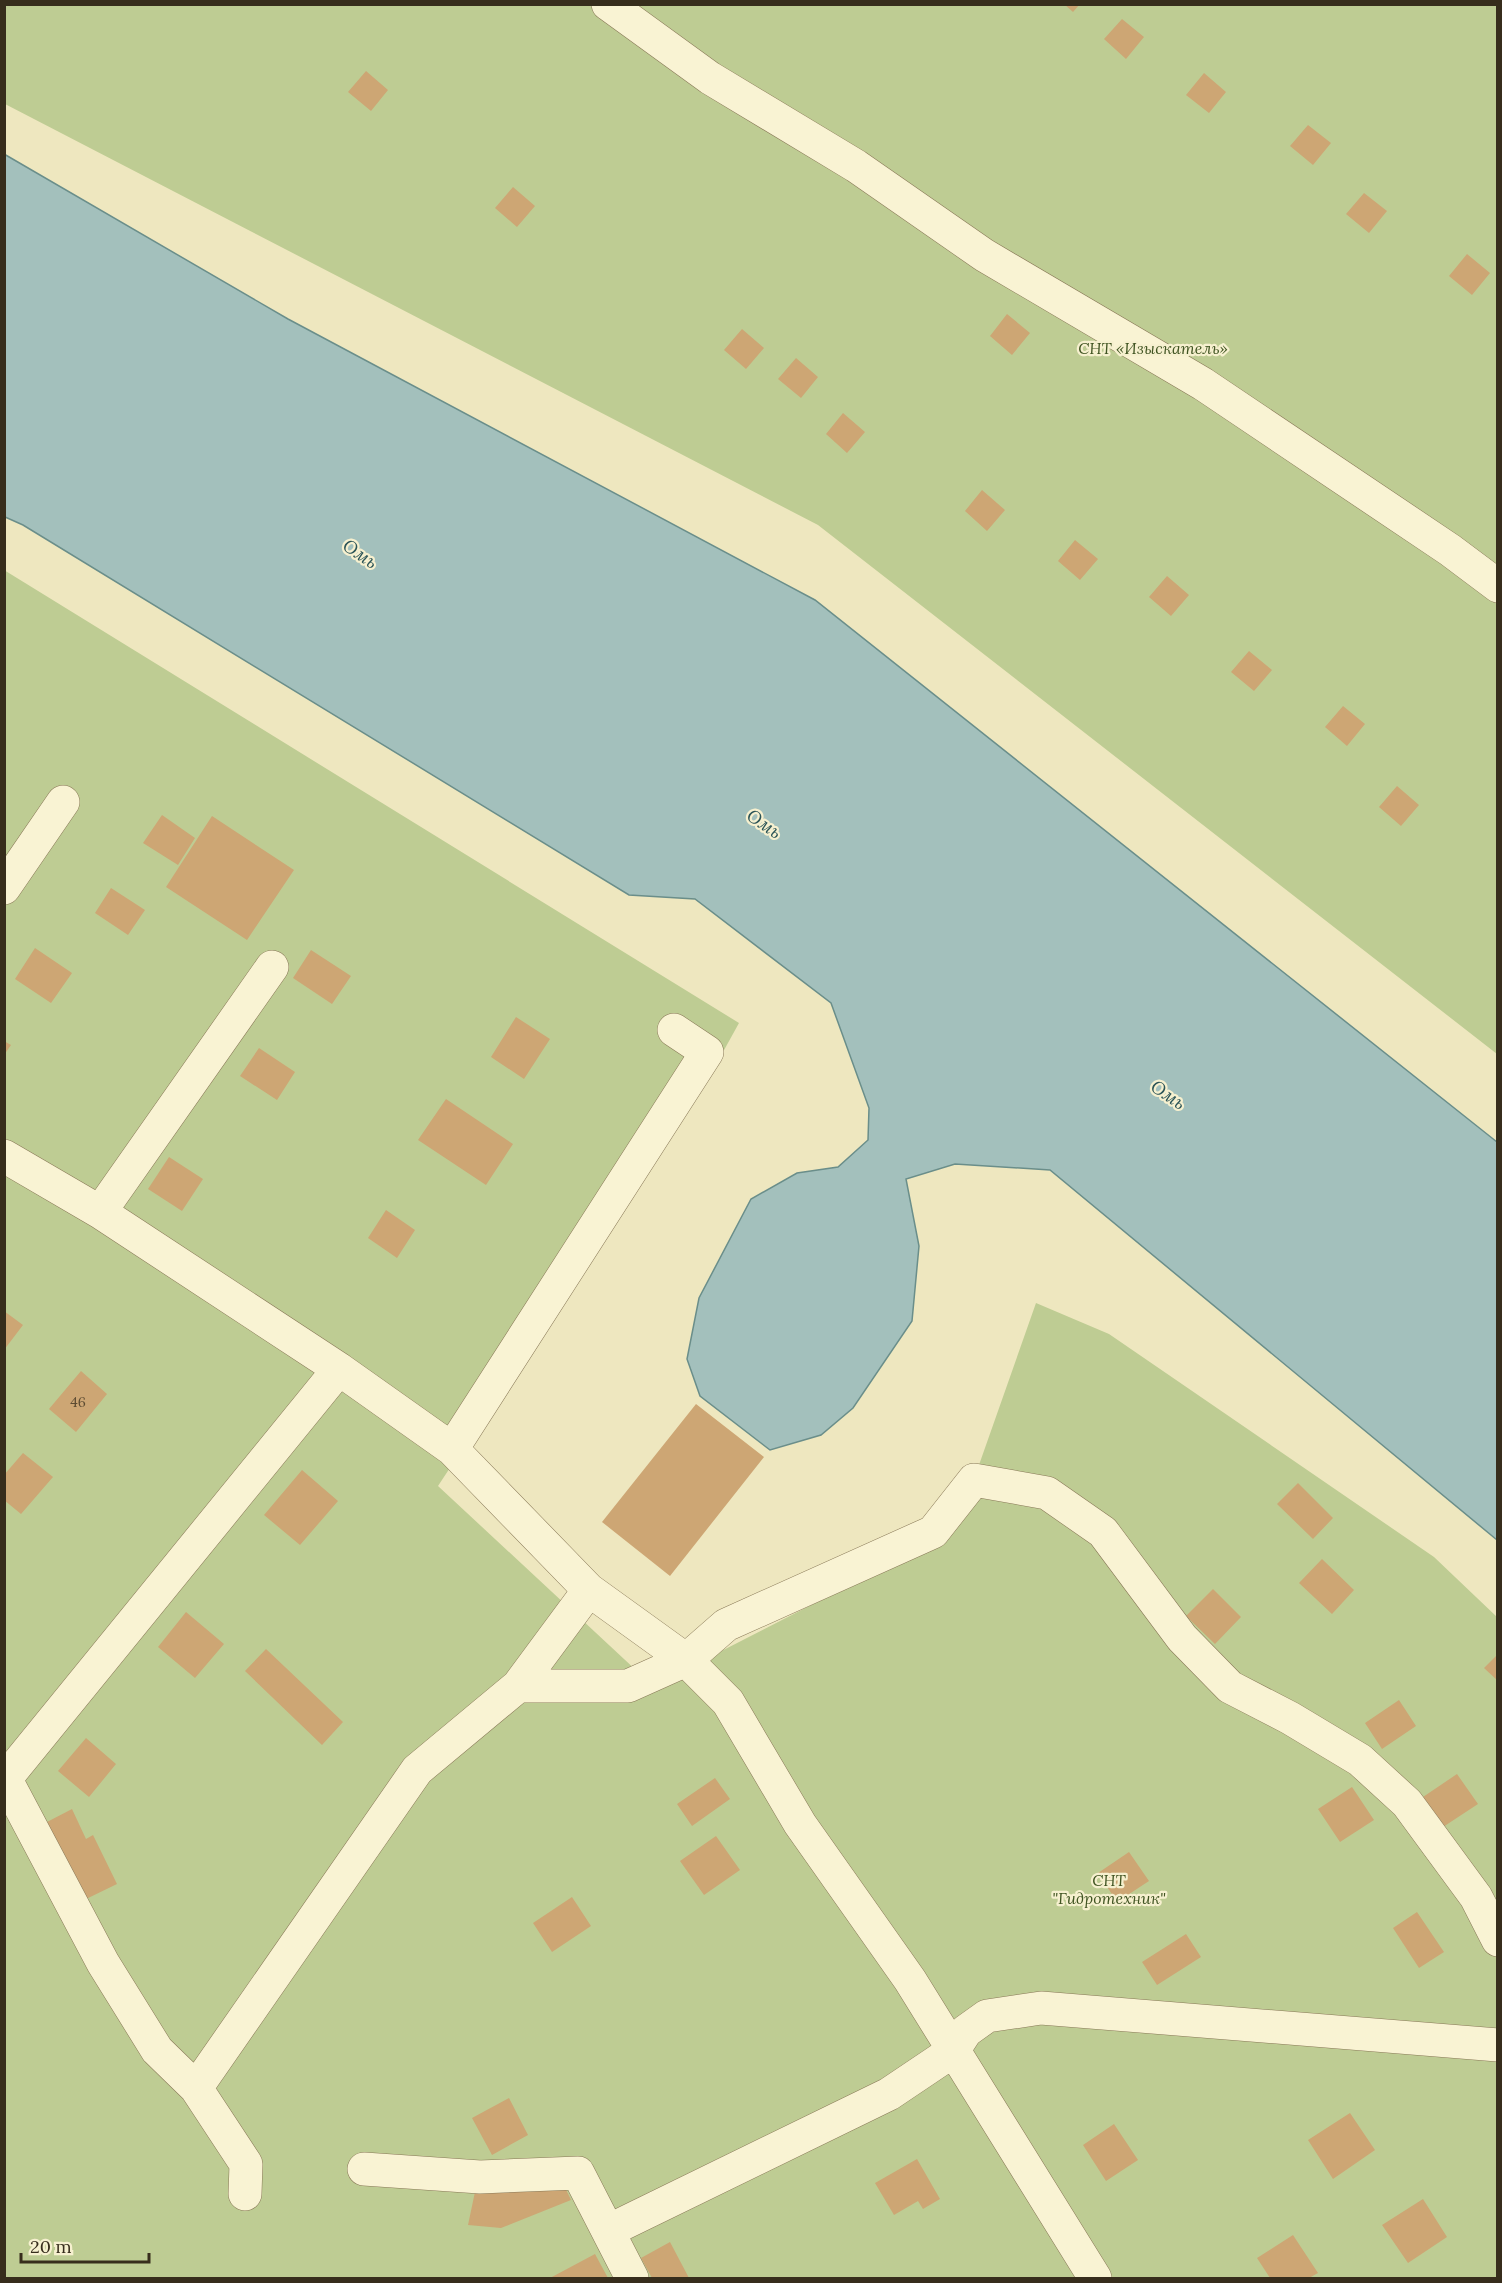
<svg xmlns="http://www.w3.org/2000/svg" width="1502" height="2283" font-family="Lora,serif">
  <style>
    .green { fill: #becc93 }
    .water { fill: #a3c0bc; stroke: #6a8e8a; stroke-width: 1.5 }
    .building { fill: #cda674 }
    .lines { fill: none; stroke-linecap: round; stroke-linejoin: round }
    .minor-casing { stroke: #887857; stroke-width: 34 }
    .minor { stroke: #f9f3d3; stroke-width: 33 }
    .labels { text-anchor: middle; stroke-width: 4.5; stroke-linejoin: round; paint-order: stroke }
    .number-label { font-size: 14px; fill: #5c4b32 }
    .park-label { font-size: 16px; font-style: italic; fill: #405422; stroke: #f6f0cf }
    .water-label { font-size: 18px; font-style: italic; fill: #2b5457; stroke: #f6f0cf }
  </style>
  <rect width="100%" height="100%" fill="#eee7bf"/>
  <!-- green -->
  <path class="green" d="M4,5H1497V1054L818,525L5,104Z
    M4,570L739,1023L718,1061L438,1486L653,1686L940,1539L967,1499L1036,1303L1109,1334L1434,1557L1497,1617V2278H5Z"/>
  <!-- water -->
  <path class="water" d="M4,154L288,319L815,600L1497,1142V1540L1050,1170L955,1164L906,1179L919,1246L912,1321L853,1408L821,1435L770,1450L700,1396L687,1359L699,1298L751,1199L797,1173L838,1167L868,1140L869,1108L831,1003L695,899L629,895L23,525L5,517Z"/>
  <!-- building -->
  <path class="building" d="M1064,4H1080L1073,12Z
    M1122,19L1144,37L1126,59L1104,39Z
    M366,71L388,90L371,111L348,92Z
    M1204,73L1226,92L1209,113L1186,95Z
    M1308,125L1331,143L1313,165L1290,146Z
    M513,187L535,206L517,227L495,208Z
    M1364,193L1387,211L1369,233L1346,214Z
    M1467,254L1490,273L1472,295L1449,276Z
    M1007,314L1030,333L1012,355L990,336Z
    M742,329L764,348L746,369L724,350Z
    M796,358L818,377L801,398L778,379Z
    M843,413L865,432L847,453L826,434Z
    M982,490L1005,510L987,531L965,511Z
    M1075,540L1098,559L1080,580L1058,561Z
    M1167,576L1189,595L1171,616L1149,597Z
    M1249,651L1272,670L1254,691L1231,672Z
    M1343,706L1365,724L1347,746L1325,727Z
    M1397,786L1419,805L1401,826L1379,807Z
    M162,815L195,838L178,865L143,843Z
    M212,816L294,870L247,940L166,887Z
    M111,888L145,910L128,935L95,913Z
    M35,948L72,973L51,1003L15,979Z
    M311,950L351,976L332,1004L293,978Z
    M516,1017L550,1039L524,1079L491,1057Z
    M4,1041L11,1045L4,1055Z
    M259,1048L295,1072L277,1100L240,1076Z
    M446,1099L513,1144L486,1185L418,1140Z
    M169,1157L203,1179L182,1211L148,1189Z
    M386,1210L415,1230L397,1258L368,1238Z
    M4,1311L23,1325L4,1350Z
    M81,1371L107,1394L76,1432L49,1409Z
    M696,1404L764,1457L670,1576L602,1522Z
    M23,1453L53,1477L21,1514L4,1500V1475Z
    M302,1470L338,1501L300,1545L264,1515Z
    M1298,1483L1333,1518L1313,1539L1277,1504Z
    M1322,1559L1354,1590L1332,1614L1299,1583Z
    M1213,1589L1241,1617L1215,1644L1186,1616Z
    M186,1612L224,1644L195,1678L158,1647Z
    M266,1649L343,1722L322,1745L245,1671Z
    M1498,1654V1681L1484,1668Z
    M1399,1700L1416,1726L1382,1749L1365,1723Z
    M86,1738L116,1764L89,1797L58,1771Z
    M1457,1774L1478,1804L1443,1827L1423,1797Z
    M715,1778L730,1799L692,1826L677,1804Z
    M1352,1787L1374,1820L1340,1842L1318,1809Z
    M72,1809L86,1839L93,1835L117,1884L84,1900L47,1822Z
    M716,1836L740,1870L704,1895L680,1861Z
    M1129,1852L1149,1881L1117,1902L1098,1873Z
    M572,1897L591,1926L552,1952L533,1923Z
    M1417,1912L1444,1952L1419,1968L1393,1928Z
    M1186,1934L1201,1957L1157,1985L1142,1962Z
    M509,2098L528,2135L492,2155L472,2118Z
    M1350,2113L1375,2150L1333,2179L1308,2140Z
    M1114,2124L1138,2160L1106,2181L1083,2145Z
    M917,2159L940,2199L923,2209L918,2201L894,2215L875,2183Z
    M561,2179L571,2200L501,2228L468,2225L476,2187Z
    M1423,2199L1447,2237L1408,2263L1382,2225Z
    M1293,2235L1318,2273L1309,2278H1270L1257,2258Z
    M670,2242L689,2278H652L641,2258Z
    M595,2254L608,2278H550Z"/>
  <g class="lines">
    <defs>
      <path id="minor" d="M608,4L710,78L856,166L984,255L1203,384L1450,550L1498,586
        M4,888L63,802
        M4,1156L100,1212L339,1369L452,1449L589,1590L686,1660L728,1702L800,1824L910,1980L1095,2278
        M100,1212L272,967
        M452,1449L707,1052L674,1030
        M518,1686H628L686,1660L726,1625L933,1532L974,1480L1047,1493L1103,1532L1182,1638L1230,1687L1290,1718L1360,1760L1407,1803L1476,1897L1498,1940
        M4,1776L103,1963L157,2050L196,2088L246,2164L245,2194
        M6,1778L339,1369
        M196,2088L417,1770L518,1686L589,1590
        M364,2169L480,2177L578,2173L632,2278
        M608,2231L889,2094L953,2051L966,2031L987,2016L1041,2008L1498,2045"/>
    </defs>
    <!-- minor casing -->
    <use href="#minor" class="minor-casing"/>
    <!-- minor -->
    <use href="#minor" class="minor"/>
  </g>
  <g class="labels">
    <!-- number labels -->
    <g class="number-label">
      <text x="78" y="1407">46</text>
    </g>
    <!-- park labels -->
    <g class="park-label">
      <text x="1153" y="354">СНТ «Изыскатель»</text>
      <text x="1109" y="1886">СНТ<tspan x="1109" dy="18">"Гидротехник"</tspan></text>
    </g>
    <!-- water labels -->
    <g class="water-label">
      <text transform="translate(360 554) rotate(34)" y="6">Омь</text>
      <text transform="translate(764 824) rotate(34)" y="6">Омь</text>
      <text transform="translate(1168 1095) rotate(34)" y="6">Омь</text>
    </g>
  </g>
  <!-- border -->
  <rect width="1502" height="2283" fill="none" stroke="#372d1c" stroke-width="12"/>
  <!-- scale -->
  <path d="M21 2253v9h128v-9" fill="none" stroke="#372d1c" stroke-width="3"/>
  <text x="30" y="2253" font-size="18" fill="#372d1c" stroke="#f6f0cf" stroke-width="4.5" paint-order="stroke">20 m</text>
</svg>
